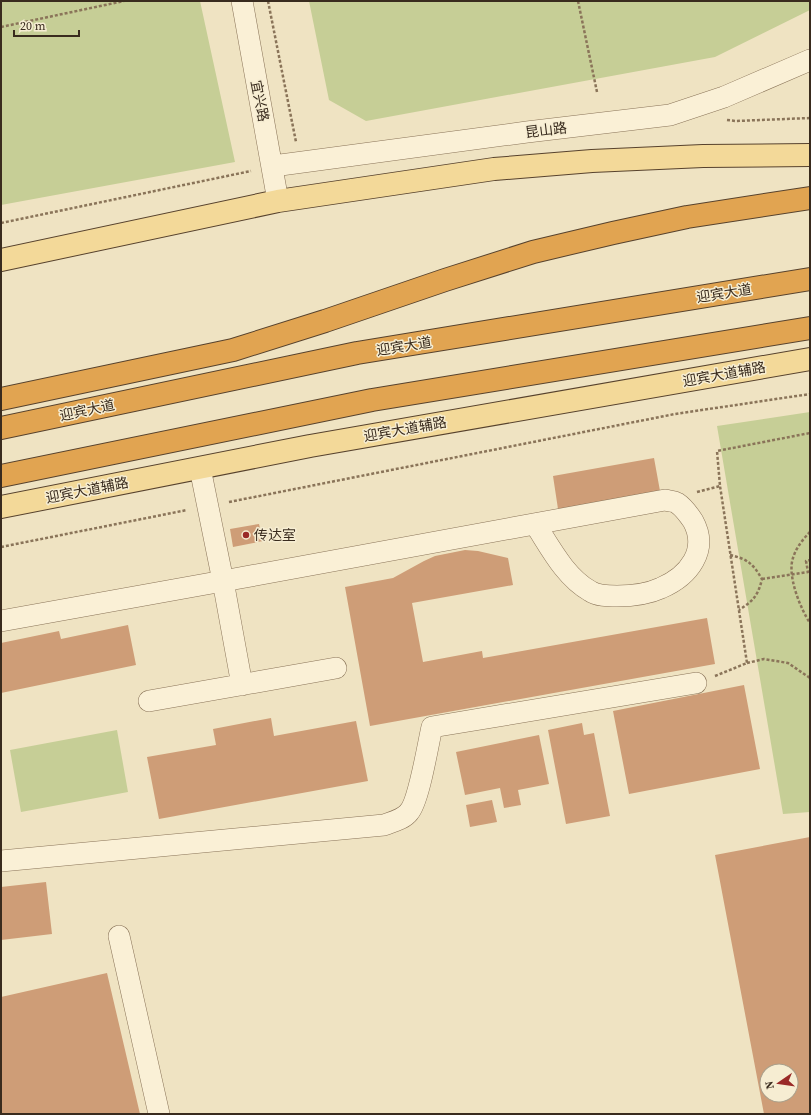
<svg xmlns="http://www.w3.org/2000/svg" width="811" height="1115" font-family="'Source Serif 4','Noto Sans SC',serif">
  <style>
    .green { fill: #c6ce96 }
    .building { fill: #ce9d77; fill-rule: evenodd }
    .lines { fill: none; stroke-linecap: round; stroke-linejoin: round }
    .minor-casing { stroke: #8a7459; stroke-width: 22 }
    .major-casing { stroke: #57422d; stroke-width: 24 }
    .highway-casing { stroke: #57422d; stroke-width: 24 }
    .path { stroke: #8a7459; stroke-width: 2.5; stroke-dasharray: 3 2; stroke-linecap: butt }
    .minor { stroke: #faf0d6; stroke-width: 21 }
    .major { stroke: #f3d999; stroke-width: 22 }
    .highway { stroke: #e1a451; stroke-width: 22 }
    .poi-dot { fill: #9a2927; stroke: #f6edd2; stroke-width: 1.5 }
    .labels { text-anchor: middle; stroke-width: 3; stroke-linejoin: round; paint-order: stroke }
    .street-label { font-size: 14px; fill: #392b1e; stroke: #f6edd2 }
    .poi-label { font-size: 14px; fill: #392b1e; stroke: #f6edd2; text-anchor: start }
  </style>
  <rect width="100%" height="100%" fill="#efe3c2"/>
  <!-- green -->
  <path class="green" d="M1,1H200L235,162L1,205Z
    M309,1H810V10L715,57L366,121L329,100Z
    M810,412V812L783,814L717,426Z
    M117,730L128,792L21,812L10,750Z"/>
  <!-- building -->
  <path class="building" d="M654,458L660,491L558,509L553,476Z
    M259,524L263,541L233,547L230,529Z
    M465,550L478,551L508,558L513,585L412,603L423,662L482,651L483,658L707,618L715,664L370,726L345,587L393,578L424,561L435,556Z
    M128,625L136,665L1,693V643L59,631L61,639Z
    M744,685L760,769L629,794L613,711Z
    M271,718L274,736L356,721L368,781L159,819L147,757L216,745L213,729Z
    M582,723L584,735L594,733L610,816L566,824L548,730Z
    M539,735L549,784L518,790L521,805L504,808L500,788L465,795L456,752Z
    M492,800L497,822L470,827L466,805Z
    M810,837V1114H764L715,855ZM767,1071H791V1095H767Z
    M46,882L52,934L1,940V887Z
    M107,973L140,1114H1V997Z"/>
  <g class="lines">
    <defs>
      <path id="minor" d="M242,1L278,201
        M273,166L527,132L670,115L724,97L810,60
        M1,621L223,581L200,468
        M242,685L223,581L665,500C669,501 674,501 677,503C683,507 689,515 693,521C709,550 689,576 661,588C648,594 631,596 617,596C608,596 597,596 590,591C565,577 550,547 535,524
        M149,701L336,668
        M1,861L384,825C392,822 404,819 409,812C419,801 428,744 432,727L696,683
        M119,936L159,1114"/>
      <path id="major" d="M1,260L278,201L494,169L592,161L703,156L810,155
        M1,507L310,446L810,359"/>
      <path id="highway" d="M1,399L233,350L325,321L445,280L533,252L613,233L687,217L810,198
        M1,428L357,353L810,279
        M1,476L372,400L810,328"/>
    </defs>
    <!-- minor casing -->
    <use href="#minor" class="minor-casing"/>
    <!-- major casing -->
    <use href="#major" class="major-casing"/>
    <!-- highway casing -->
    <use href="#highway" class="highway-casing"/>
    <!-- path -->
    <path class="path" d="M268,1L296,142
      M578,1L597,92
      M1,27L124,1
      M727,120L736,121L810,118
      M1,223L251,171
      M697,492L720,486L717,451L810,433
      M229,502L675,414L810,394
      M810,532C803,539 796,548 793,558C787,575 800,608 810,623
      M1,547L187,510
      M730,555C748,559 753,564 762,579C758,596 753,601 739,610
      M762,579L808,572L806,561L810,560
      M747,663L764,659L788,663L810,678
      M715,676L747,663L720,486"/>
    <!-- minor -->
    <use href="#minor" class="minor"/>
    <!-- major -->
    <use href="#major" class="major"/>
    <!-- highway -->
    <use href="#highway" class="highway"/>
  </g>
  <!-- markers -->
  <circle class="poi-dot" cx="246" cy="535" r="4"/>
  <g class="labels">
    <!-- street labels -->
    <g class="street-label">
      <text transform="translate(260 101) rotate(79)" y="5">宜兴路</text>
      <text transform="translate(546 130) rotate(-7)" y="5">昆山路</text>
      <text transform="translate(724 293) rotate(-9)" y="5">迎宾大道</text>
      <text transform="translate(404 346) rotate(-9)" y="5">迎宾大道</text>
      <text transform="translate(724 374) rotate(-10)" y="5">迎宾大道辅路</text>
      <text transform="translate(87 410) rotate(-12)" y="5">迎宾大道</text>
      <text transform="translate(405 429) rotate(-10)" y="5">迎宾大道辅路</text>
      <text transform="translate(87 490) rotate(-11)" y="5">迎宾大道辅路</text>
    </g>
    <!-- poi labels -->
    <g class="poi-label">
      <text x="254" y="540">传达室</text>
    </g>
  </g>
  <!-- border -->
  <rect width="811" height="1115" fill="none" stroke="#392b1e" stroke-width="4"/>
  <!-- north arrow -->
  <g transform="translate(779 1083) rotate(257)"><circle r="19" fill="#f6edd2" stroke="#aa9f8a"/>
  <path d="M0-3L7 15L0 10L-7 15Z" fill="#9a2927"/>
  <text y="-6" font-size="11" font-weight="bold" text-anchor="middle" fill="#392b1e">N</text>
  </g>
  <!-- scale -->
  <path d="M14 30v6h65v-6" fill="none" stroke="#392b1e" stroke-width="2"/>
  <text x="20" y="30" font-size="12" fill="#392b1e" stroke="#f6edd2" stroke-width="3" paint-order="stroke">20 m</text>
</svg>
